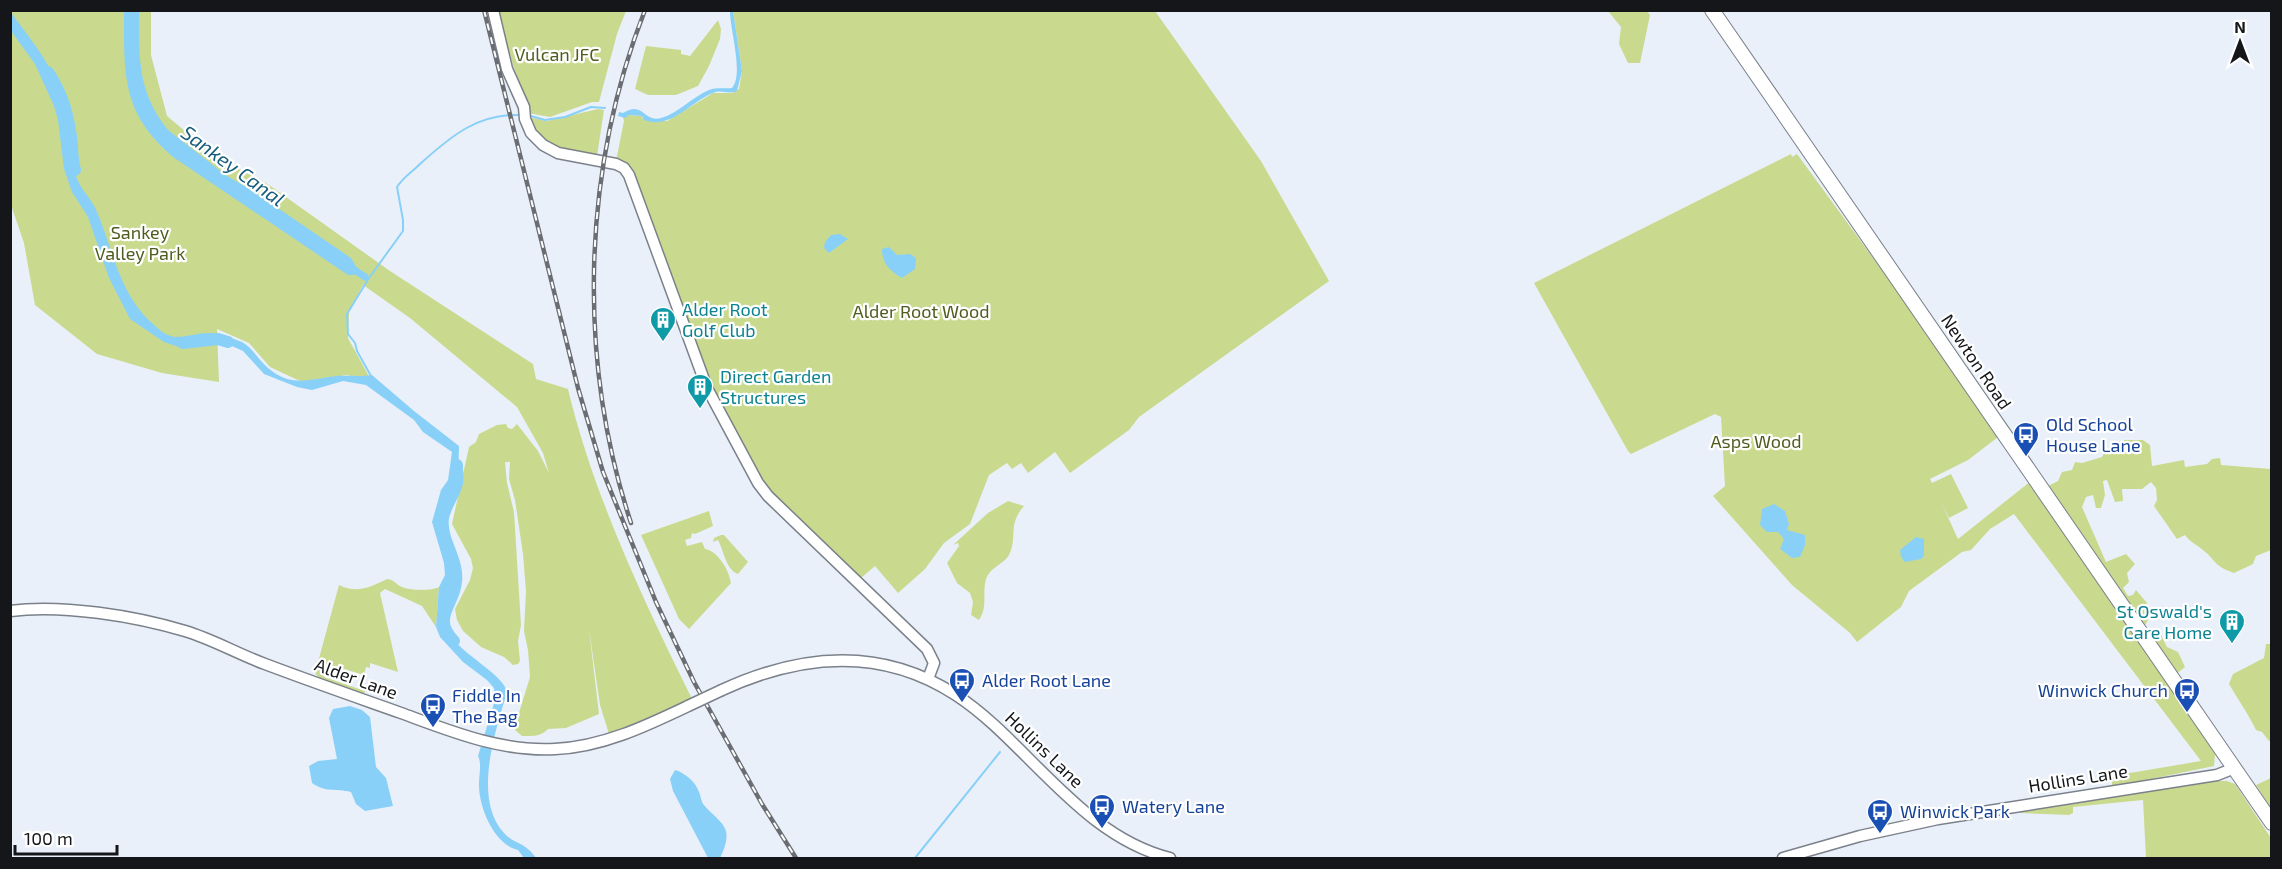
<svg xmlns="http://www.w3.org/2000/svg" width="2282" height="869" font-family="'Exo 2',sans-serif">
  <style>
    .green { fill: #c9da8e }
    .water { fill: #89d0f8 }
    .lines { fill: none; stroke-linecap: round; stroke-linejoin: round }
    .stream { stroke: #89d0f8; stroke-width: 2 }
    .canal { stroke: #89d0f8; stroke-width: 7 }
    .river { stroke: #89d0f8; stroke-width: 12 }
    .minor-casing { stroke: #7b818a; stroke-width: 13 }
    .major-casing { stroke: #7b818a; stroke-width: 16 }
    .minor { stroke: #fff; stroke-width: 10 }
    .major { stroke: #fff; stroke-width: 14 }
    .rail-casing { stroke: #6a6e73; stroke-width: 4.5 }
    .rail { stroke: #fff; stroke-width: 2; stroke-dasharray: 7; stroke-linecap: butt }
    .minor-bridge-casing { stroke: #7b818a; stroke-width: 13; stroke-linecap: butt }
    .minor-bridge { stroke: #fff; stroke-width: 10 }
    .labels { text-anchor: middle; stroke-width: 4.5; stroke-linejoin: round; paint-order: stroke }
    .park-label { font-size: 18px; fill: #505c1f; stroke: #fff }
    .culture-label { font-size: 18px; fill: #0d838f; stroke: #fff; text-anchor: start }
    .street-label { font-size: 18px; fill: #141619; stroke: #fff }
    .transit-label { font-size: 18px; fill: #164399; stroke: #fff; text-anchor: start }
    .water-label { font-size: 20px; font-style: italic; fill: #165d7e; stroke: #fff }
  </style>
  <rect width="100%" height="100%" fill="#e9f0f9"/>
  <!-- green -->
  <path class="green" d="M10,11H151V55L167,116L215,156L269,185L390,271L533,364L536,379L568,389C594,497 643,599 692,699L609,734L600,705L589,629L599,714L566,728L548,729C540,737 533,736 522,736L514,729L530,677L528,650L524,631L526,591L523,554L515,500L509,479L510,462H505L507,483L514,512L521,625L518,641L520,661L518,664L513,665L504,657L481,647L463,631L457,620L455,609L470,580L473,568L471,559L452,524L469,447L476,442L479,434L497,425L506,424L508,428L512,429L517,424L538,451L549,473L543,453L517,407L410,318L363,285L349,312L348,338L371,380L346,375L304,383L270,367L249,343L217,329L219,382L162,373L97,354L35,305L24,243L11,205Z
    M498,11H626L617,34L599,102H592L550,117L528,113V106L512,62Z
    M733,11H1155L1261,161L1329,281L1139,417L1129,430L1070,473L1055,452L1028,473L1021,463L1012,469L1007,463L989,475L970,524L944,543L925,569L898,593L875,566L861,578L802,521L768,492L714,395L632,173L616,161L624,121L623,117L628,115L642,116V118L667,121L713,93H732L739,89L742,71Z
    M1608,11H1647L1650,15L1640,63H1628L1619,44L1621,27Z
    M718,20L721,29L720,39L709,66L698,86L676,95H648L635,89L646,46L681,50V54L690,56Z
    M598,109L604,110L597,156C566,150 542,149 528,117L547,121Z
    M1791,154L1792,157L1797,154L2002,434L1968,460L1930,479L1932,483L1951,474L1968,508L1949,518L1941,502L1958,539L2031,481L2215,754L2214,766L2112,787V776L2201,761L2014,514L1990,529L1971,550L1962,552L1909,591L1901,607L1857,642L1850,633L1792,585L1713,496L1725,486L1721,417L1715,414L1631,454L1628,451L1534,283Z
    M2124,440H2143L2150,445L2152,466L2184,460L2185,467L2207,464L2212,459L2220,458L2221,465L2271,469V550L2256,556L2253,564L2234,573C2212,565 2218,562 2203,550C2196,544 2191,543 2185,535L2177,539L2154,506L2157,500L2156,488L2151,482L2142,489H2122L2123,501L2115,502L2107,480L2103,481L2105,495L2101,508H2096L2093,495L2086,497L2082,507L2106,562L2126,554L2135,564L2127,573L2129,582L2123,588L2128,596L2133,595L2136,590L2147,603L2146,610L2150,616L2143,629L2048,486L2058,481L2062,472L2072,470L2075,462L2082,463L2102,457L2106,449L2122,448Z
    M1008,501L1024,506C1007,525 1018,538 1009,555C1003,565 990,567 986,579C982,593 988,607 979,620L971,615L973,602L970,593L957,583L947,563L959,546L958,543L953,545L988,513Z
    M709,511L713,526L695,534L692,533L691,538L685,540L687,546L702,542L705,549C718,551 729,570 731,583L689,629L679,619L641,535Z
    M721,535H724L748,562L738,574C726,570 724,551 718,540L713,542L714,538Z
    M387,579C394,580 395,583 400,586C409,591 431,591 439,587L436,627L422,606L385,589L380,593L398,672L370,663V668L366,667L364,675L328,664L324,677L365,691L364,694L319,678L315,673L339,585C357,594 371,587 387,579Z
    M2161,635L2167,647L2178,652L2185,667L2175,675L2153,640Z
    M2266,644H2272V740L2269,741L2262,732L2256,730C2248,713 2238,700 2229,684L2233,674L2264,658Z
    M2271,778V809L2256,785Z
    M2214,781H2227L2235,784L2271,838V858H2146L2143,800L2073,807V813L2069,815L2020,813L2028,809Z"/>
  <!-- water -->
  <path class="water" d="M10,11C28,36 51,63 60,92C69,121 66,153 78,181C83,192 93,201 97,212C114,252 119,294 153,324C158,328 162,333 168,335C178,340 195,333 208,333C219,333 232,338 242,342C252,347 259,361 268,368C291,388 310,379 336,376C349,375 360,377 372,375L414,411L459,446L458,480C447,490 440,518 443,532C446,547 454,561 453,577C452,598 437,615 450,635C463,655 504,675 507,692C496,730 472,798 504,833C515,845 524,841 536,858H524L518,850C494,845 478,806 479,783C479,774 482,764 478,756L495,700L494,688L487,680L463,662L440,637L436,627L439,587L445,575L444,563L432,522L441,490L448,480L452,452L423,432L414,420L366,385L343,381L312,390L297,387L264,374L243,351L221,341L201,339L179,347L164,342L130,319L109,278L88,217L72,192L64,169L58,120L54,106L35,64L11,31Z
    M124,11H139C139,56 137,92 168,130L227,176L253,191L351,258L357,268L354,275H348L173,157C121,113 124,74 124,11Z
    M730,11H733L742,71L737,91C729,95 721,89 713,93C690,102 671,130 644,120L642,116L629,115L625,118L618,116L619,112L623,113C643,100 644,123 661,118C679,113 692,97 709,90C717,87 725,89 732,88C744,74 730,30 730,11Z
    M840,234L848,239L829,253L824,248L825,242L831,235Z
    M889,247L897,255L910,254L916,258L915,269L902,278C890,271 882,264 882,249Z
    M1774,504L1785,511L1789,524L1787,530L1805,535V545L1800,557L1792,558L1780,549L1784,539L1778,532H1767L1760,525L1762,509Z
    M1916,537L1924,539V556L1921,559L1905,562L1901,557L1900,550Z
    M350,706L362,710L370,717L376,767L386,778L393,806L365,811L356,804L351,792C336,788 326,793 312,783L309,766L318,761L337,759L329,718L333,709Z
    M675,770C685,773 695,781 699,792C701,796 701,802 704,805C710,813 723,821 726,831C728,840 724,850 720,858H708L673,791L670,779Z"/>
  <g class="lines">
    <!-- stream -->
    <path class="stream" d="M527,115L545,120L565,117L591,107L605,108
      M371,376L357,351L355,343L348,334L347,314L369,278L403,231V220L397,187C403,177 412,172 420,164C451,136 478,113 522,115
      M915,858L1000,752"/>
    <!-- canal -->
    <path class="canal" d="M350,267L365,277"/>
    <!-- river -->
    <path class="river" d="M48,72C60,90 67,109 70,131C73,144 71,156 75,170
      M183,343L218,339L228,342
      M454,641C431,618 454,605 456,582C459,560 440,540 443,518C445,506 454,495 457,483C458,478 457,471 457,465"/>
    <defs>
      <path id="minor" d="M493,10L507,69L524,107L525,119L531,133L543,145L558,153L616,164L624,168L629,175L707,388L758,483L768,496L927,649L934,663L928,679
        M10,611C62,604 135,616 185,631C212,639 238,654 265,664C310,681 356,697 401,713C450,731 501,752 555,749C602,747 646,726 688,706
        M722,690C800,654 881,646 956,695C985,714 1009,739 1034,764C1073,803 1114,844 1170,858
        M1783,858L1860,836L1938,819L2217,775L2232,769"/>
      <path id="major" d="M1712,10L2272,823"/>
    </defs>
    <!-- minor casing -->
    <use href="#minor" class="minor-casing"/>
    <!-- major casing -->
    <use href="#major" class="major-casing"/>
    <!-- minor -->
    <use href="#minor" class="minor"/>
    <!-- major -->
    <use href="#major" class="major"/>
    <defs>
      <path id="rail" d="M484,10L578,388L603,472L656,602L694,682L762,804L796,858
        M631,523C577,359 582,171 645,10"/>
    </defs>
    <!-- rail casing -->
    <use href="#rail" class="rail-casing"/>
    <!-- rail -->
    <use href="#rail" class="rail"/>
    <defs>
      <path id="minor-bridge" d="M688,706L722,690"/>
    </defs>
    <!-- minor-bridge casing -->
    <use href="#minor-bridge" class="minor-bridge-casing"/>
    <!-- minor-bridge -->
    <use href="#minor-bridge" class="minor-bridge"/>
  </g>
  <!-- icons -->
  <defs>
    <symbol id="building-pin" viewBox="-11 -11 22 30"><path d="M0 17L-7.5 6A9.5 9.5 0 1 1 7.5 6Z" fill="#0f9aa8" stroke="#fff"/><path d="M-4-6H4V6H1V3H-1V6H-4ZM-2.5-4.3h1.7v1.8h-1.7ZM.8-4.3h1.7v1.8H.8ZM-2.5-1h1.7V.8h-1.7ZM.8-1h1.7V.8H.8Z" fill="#fff"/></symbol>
    <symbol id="bus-pin" viewBox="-11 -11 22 30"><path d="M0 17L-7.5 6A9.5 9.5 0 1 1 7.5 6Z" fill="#1a4fb4" stroke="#fff"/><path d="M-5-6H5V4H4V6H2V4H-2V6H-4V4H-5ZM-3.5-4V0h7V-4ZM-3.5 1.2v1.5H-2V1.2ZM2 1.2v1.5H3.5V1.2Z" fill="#fff"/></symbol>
  </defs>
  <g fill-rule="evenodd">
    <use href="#building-pin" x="648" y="305" width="30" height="40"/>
    <use href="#building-pin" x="685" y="372" width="30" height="40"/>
    <use href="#bus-pin" x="2011" y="420" width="30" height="40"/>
    <use href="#building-pin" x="2217" y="607" width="30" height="40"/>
    <use href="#bus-pin" x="947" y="666" width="30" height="40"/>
    <use href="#bus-pin" x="2172" y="676" width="30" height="40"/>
    <use href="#bus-pin" x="418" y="691" width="30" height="40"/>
    <use href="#bus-pin" x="1087" y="792" width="30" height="40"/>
    <use href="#bus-pin" x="1865" y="797" width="30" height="40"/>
  </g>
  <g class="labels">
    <!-- park labels -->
    <g class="park-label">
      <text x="557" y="61">Vulcan JFC</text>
      <text x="140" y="239">Sankey<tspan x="140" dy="21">Valley Park</tspan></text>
      <text x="921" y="318">Alder Root Wood</text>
      <text x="1756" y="448">Asps Wood</text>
    </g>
    <!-- culture labels -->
    <g class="culture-label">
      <text x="682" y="316">Alder Root<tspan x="682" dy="21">Golf Club</tspan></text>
      <text x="720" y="383">Direct Garden<tspan x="720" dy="21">Structures</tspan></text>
      <text x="2212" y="618" text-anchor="end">St Oswald's<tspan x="2212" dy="21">Care Home</tspan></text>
    </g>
    <!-- street labels -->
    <g class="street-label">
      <text transform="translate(1976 362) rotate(56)" y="6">Newton Road</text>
      <text transform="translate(356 679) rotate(20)" y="6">Alder Lane</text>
      <text transform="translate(1044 750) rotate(44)" y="6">Hollins Lane</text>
      <text transform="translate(2078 779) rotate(-9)" y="6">Hollins Lane</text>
    </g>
    <!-- transit labels -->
    <g class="transit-label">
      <text x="2046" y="431">Old School<tspan x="2046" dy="21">House Lane</tspan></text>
      <text x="982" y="687">Alder Root Lane</text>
      <text x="2168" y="697" text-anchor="end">Winwick Church</text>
      <text x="452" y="702">Fiddle In<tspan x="452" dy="21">The Bag</tspan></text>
      <text x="1122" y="813">Watery Lane</text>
      <text x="1900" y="818">Winwick Park</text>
    </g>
    <!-- water labels -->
    <g class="water-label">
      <text transform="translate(233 166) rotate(36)" y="7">Sankey Canal</text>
    </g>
  </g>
  <!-- border -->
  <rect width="2282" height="869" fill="none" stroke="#141619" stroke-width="24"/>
  <!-- north arrow -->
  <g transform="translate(2240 42)" stroke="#ffffff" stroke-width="4.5" paint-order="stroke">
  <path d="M0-4.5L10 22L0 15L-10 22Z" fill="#141619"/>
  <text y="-9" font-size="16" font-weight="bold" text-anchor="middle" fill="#141619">N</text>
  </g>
  <!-- scale -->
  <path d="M15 845v9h102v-9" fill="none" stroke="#141619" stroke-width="3"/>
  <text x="24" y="845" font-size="18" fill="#141619" stroke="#ffffff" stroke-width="4.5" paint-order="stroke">100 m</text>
</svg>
